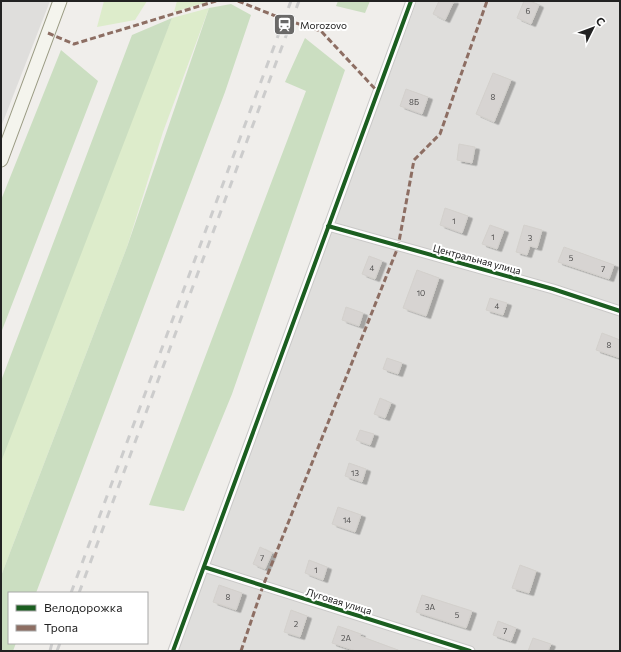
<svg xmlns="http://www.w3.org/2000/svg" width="621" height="652" font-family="Commissioner,sans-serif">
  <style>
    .residential { fill: #dfdedc }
    .grass { fill: #ddeccb }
    .forest { fill: #cbdec1 }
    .building { fill: #d7d4d2; stroke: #d3d0cc; filter: url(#shadow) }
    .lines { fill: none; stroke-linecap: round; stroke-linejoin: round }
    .street-casing { stroke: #c9c8c7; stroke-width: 11 }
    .secondary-casing { stroke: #999a82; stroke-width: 15 }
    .street { stroke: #fdfcfc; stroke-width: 9 }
    .secondary { stroke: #f4f4ed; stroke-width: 13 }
    .rail { stroke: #ccc; stroke-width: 3; stroke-dasharray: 8 8; stroke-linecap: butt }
    .quiet { stroke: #8d6e63; stroke-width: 3; stroke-dasharray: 6 3; stroke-linecap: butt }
    .cycleway-casing { stroke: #fff; stroke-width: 6 }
    .cycleway { stroke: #1b5e20; stroke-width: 4 }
    .labels { text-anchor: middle; stroke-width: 4; stroke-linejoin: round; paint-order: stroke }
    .number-label { font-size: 8px; fill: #4f4e4e }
    .poi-label { font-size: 10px; fill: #222; stroke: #fff; text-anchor: start }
    .street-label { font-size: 10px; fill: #222; stroke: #fff }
  </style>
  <defs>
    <filter id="shadow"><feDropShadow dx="4.5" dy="2.5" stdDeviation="0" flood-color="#0004"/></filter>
  </defs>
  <rect width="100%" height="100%" fill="#f0eeeb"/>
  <!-- residential -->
  <path class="residential" d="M1,1H50L1,127Z
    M417,1H620V651H175Z"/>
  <!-- grass -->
  <path class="grass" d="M104,1H147L135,20L97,27Z
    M177,1H211L174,12Z
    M209,8L163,132L127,247L1,576V443L20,389L172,18Z"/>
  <!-- forest -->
  <path class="forest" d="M338,1H370L365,13L336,6Z
    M231,4L251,15L225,92L36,593H9V643H16L13,651H1V576L127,247L209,8Z
    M172,18L1,462V381L132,35Z
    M305,38L345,70L232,394L184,511L149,505L306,91L285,82Z
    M61,50L98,81L1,333V200Z"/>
  <!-- building -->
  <path class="building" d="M439,1H454L445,20L433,14Z
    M524,1H530L539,5L531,24L517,18Z
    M493,73L511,80L494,122L476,114Z
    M406,89L428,97L422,114L400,106Z
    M459,144L475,147L472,163L457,160Z
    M445,208L468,216L462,233L440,225Z
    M490,225L504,230L497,249L482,244Z
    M524,225L542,230L537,248L530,246L527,255L516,252Z
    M564,247L614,265L609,279L558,262Z
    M369,256L382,261L375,279L362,274Z
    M417,270L439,278L426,316L403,308Z
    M490,298L507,303L503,315L486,310Z
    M346,307L363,313L359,326L342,320Z
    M602,333L620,340V358L596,350Z
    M387,358L402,363L398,374L383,369Z
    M380,398L391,403L385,418L374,414Z
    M360,430L374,434L370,445L356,440Z
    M349,463L366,469L362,482L345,476Z
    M338,507L361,515L355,532L332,524Z
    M260,547L272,553L265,569L253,564Z
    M309,560L327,567L323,580L305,573Z
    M520,565L536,571L529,593L512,588Z
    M219,585L242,593L236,610L213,602Z
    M422,595L472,611L466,628L416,612Z
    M291,610L307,616L300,637L284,632Z
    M498,621L516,628L511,641L493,635Z
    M338,626L361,634L360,636L398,650V651H356L332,643Z
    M533,638L551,644L548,651H528Z"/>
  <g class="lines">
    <defs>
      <path id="street" d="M328,226L553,289L620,311
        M204,567L470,651
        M173,651L411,1"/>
      <path id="secondary" d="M1,160L60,1"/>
    </defs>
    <!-- street casing -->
    <use href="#street" class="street-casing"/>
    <!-- secondary casing -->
    <use href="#secondary" class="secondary-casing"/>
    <!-- street -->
    <use href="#street" class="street"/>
    <!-- secondary -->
    <use href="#secondary" class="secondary"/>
    <!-- rail -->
    <path class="rail" d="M71,593L291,1
      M79,593L299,1
      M50,651L52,643
      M57,651L60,643"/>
    <!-- quiet -->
    <path class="quiet" d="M238,1L278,17
      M296,23L321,31L378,92
      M48,33L74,44L216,1
      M241,651L263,586L398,247L414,160L440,134L487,1"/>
    <defs>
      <path id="cycleway" d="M328,226L553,289L620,311
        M204,567L470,651
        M173,651L411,1"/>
    </defs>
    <!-- cycleway casing -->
    <use href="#cycleway" class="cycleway-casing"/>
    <!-- cycleway -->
    <use href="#cycleway" class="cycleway"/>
  </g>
  <!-- icons -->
  <defs>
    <symbol id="station-square" viewBox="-11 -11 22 22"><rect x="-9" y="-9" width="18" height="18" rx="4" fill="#6a6968" stroke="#fff"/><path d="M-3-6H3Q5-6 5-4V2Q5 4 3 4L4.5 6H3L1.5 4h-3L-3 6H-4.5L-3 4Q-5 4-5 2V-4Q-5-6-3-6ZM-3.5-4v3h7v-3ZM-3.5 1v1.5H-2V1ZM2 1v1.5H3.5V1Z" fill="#fff"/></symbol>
  </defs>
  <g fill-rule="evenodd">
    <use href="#station-square" x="272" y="12" width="25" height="25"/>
  </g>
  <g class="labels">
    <!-- number labels -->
    <g class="number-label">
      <text x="528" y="14">6</text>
      <text x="493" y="100">8</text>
      <text x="414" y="105">8Б</text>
      <text x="454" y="224">1</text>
      <text x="493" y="240">1</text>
      <text x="530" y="241">3</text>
      <text x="571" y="261">5</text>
      <text x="372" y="271">4</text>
      <text x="603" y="272">7</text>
      <text x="421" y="296">10</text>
      <text x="497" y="309">4</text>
      <text x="609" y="348">8</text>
      <text x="355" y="476">13</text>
      <text x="347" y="523">14</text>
      <text x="262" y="561">7</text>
      <text x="316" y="573">1</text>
      <text x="228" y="600">8</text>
      <text x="430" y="610">3А</text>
      <text x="457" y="618">5</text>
      <text x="296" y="627">2</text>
      <text x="505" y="634">7</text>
      <text x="346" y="641">2А</text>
    </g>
    <!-- poi labels -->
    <g class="poi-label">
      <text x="300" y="29">Morozovo</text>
    </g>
    <!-- street labels -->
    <g class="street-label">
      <text transform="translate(477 259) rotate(15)" y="4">Центральная улица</text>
      <text transform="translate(339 601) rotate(17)" y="4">Луговая улица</text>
    </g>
  </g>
  <!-- border -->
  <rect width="621" height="652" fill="none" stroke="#222222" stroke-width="4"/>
  <!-- legend -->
  <rect x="8" y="592" width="140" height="52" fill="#ffffff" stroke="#a7a7a7"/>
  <rect x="16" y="605" width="20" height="6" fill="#1b5e20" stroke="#a7a7a7"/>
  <text x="44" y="612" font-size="12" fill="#222222">Велодорожка</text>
  <rect x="16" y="625" width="20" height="6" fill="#8d6e63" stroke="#a7a7a7"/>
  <text x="44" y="632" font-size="12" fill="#222222">Тропа</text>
  <!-- north arrow -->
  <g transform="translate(593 28) rotate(48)" stroke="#ffffff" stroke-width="3" paint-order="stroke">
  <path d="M0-3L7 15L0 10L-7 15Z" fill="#222222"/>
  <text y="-6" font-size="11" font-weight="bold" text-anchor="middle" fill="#222222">С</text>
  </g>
</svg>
